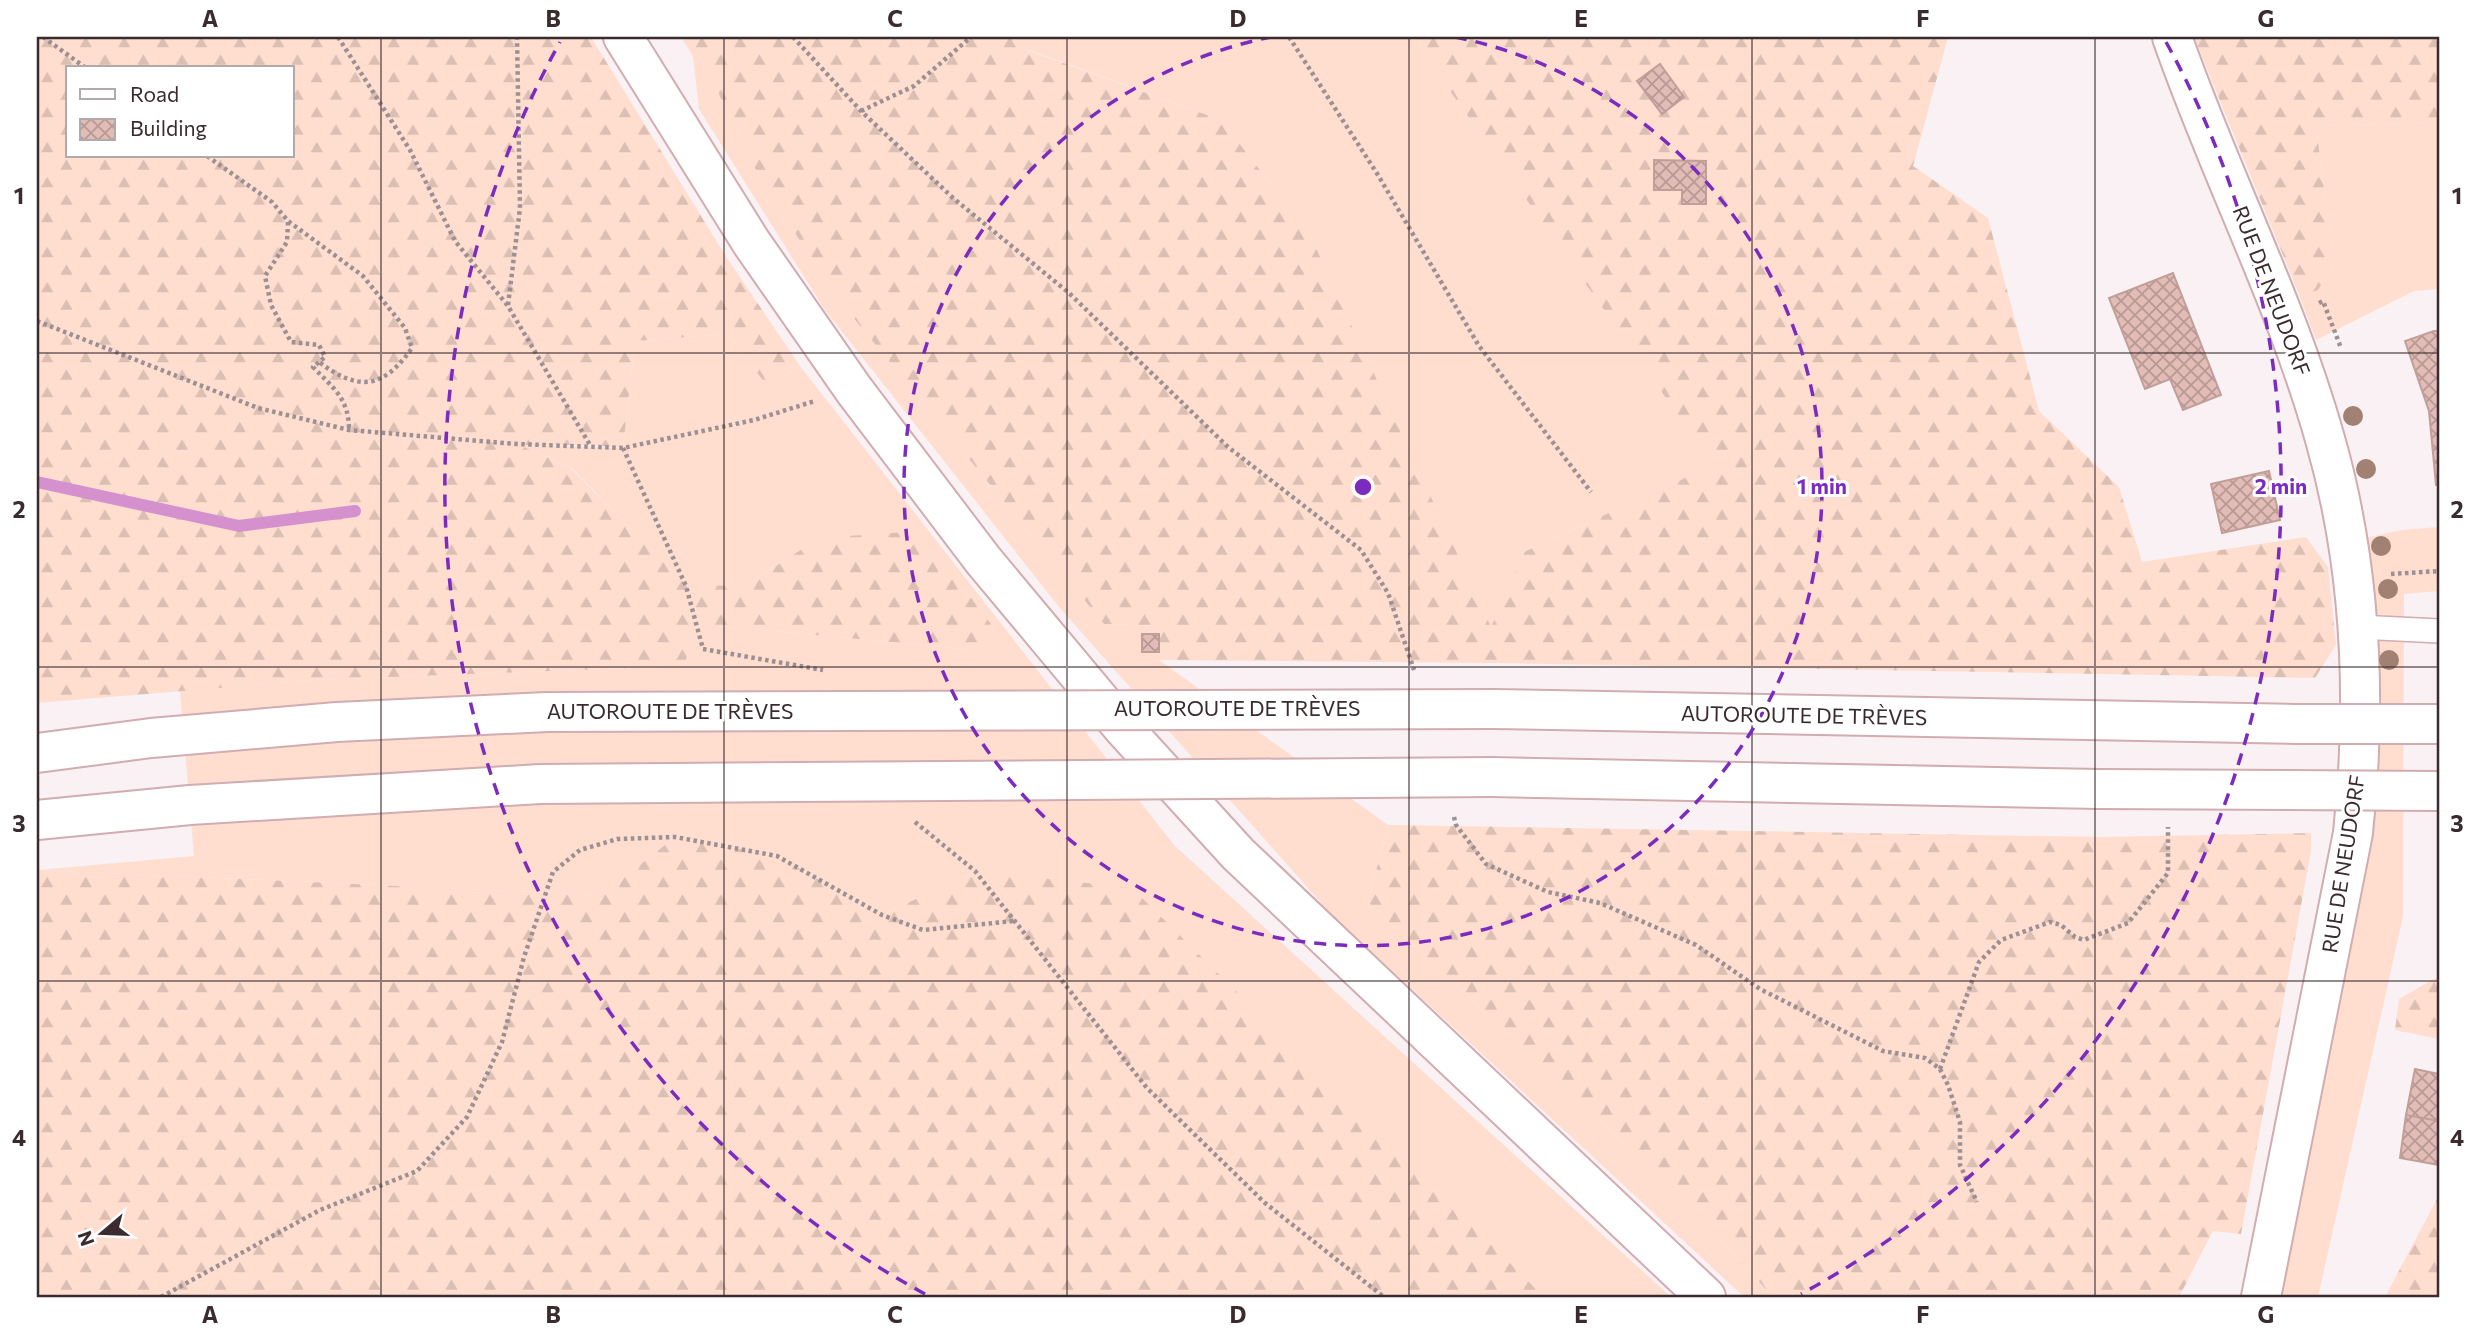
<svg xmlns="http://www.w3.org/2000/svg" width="2476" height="1334" font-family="Commissioner,sans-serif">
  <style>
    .grass { fill: #ffded0 }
    .forest { fill: url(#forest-firs); fill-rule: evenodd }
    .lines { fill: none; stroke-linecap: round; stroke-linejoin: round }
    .stream { stroke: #d491cd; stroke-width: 12 }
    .building { fill: url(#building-cross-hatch); stroke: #c29e99; stroke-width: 2 }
    .lane-casing { stroke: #d1acb1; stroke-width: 26 }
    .primary-casing { stroke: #d1acb1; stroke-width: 42 }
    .highway-casing { stroke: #d1acb1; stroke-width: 42 }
    .path { stroke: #9c9093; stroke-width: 4.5; stroke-dasharray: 3.5 3.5; stroke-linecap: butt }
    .lane { stroke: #fff; stroke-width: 23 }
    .primary { stroke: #fff; stroke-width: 38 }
    .highway { stroke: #fff; stroke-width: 38 }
    .highway-bridge-casing { stroke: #d1acb1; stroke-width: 42; stroke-linecap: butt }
    .highway-bridge { stroke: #fff; stroke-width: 38 }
    .tree { fill: #a18172 }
    .grid { fill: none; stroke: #3a2b2e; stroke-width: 2; stroke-opacity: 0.55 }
    .ring { fill: none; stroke: #7b2cbf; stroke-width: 3.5; stroke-dasharray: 12 9 }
    .labels { text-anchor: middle; stroke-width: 6; stroke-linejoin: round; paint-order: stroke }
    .street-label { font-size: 21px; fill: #3a2b2e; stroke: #fff }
    .centre { fill: #7b2cbf; stroke: #fff; stroke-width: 3.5 }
    .ring-label { font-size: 21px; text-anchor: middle; font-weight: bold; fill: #7b2cbf; stroke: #fff; stroke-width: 6; stroke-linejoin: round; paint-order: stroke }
    .neatline { fill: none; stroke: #3a2b2e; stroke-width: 2.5 }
    .grid-label { font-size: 23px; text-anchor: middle; font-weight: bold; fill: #3a2b2e }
  </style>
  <defs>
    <pattern id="forest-firs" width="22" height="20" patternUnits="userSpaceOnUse" patternTransform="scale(1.75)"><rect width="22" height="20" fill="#ffded0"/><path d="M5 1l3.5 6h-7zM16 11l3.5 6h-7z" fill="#dbbfb3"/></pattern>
    <pattern id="building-cross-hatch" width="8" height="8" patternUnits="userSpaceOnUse" patternTransform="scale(1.75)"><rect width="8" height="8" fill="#e2bcb7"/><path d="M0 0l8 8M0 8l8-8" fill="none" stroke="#b89995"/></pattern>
  </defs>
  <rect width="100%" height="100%" fill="#f9f1f3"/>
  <!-- grass -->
  <path class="grass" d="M681,37H691L765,189L847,310L1104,624L1159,626V660L1388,825L1368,902L1680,1196L1773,1297H1744L1330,913L1059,607L825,310L699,109L693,56Z
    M1035,37H1412L1713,465L1524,552L1491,628L1309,233L1221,120L1024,48Z
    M2439,122V289L2414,291L2316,340L2300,297L2318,290L2334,266L2316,126Z
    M727,334L768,387L800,366L1174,845L1671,1297H1544L1515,1272L975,871L882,915L777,856L675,837L602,895L38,870L194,856L180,691L315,680L684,666L697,624L974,650L819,538L745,586H686L572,468L516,444L623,448L635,341Z
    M2439,527V591L2404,594L2403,916L2318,1297H2261L2353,833L2348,542L2401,530Z"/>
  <!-- forest -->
  <path class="forest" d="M37,37H591L725,255L800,366L768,387L727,334L635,341L623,448L590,445H519L571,468L686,585L745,586L819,538L920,531L991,624L974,650L697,624L684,666L315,680L37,703ZM292,68V156H68V68Z
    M691,37H1035L1025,49L1221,120L1309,233L1491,627L1524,552L1713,465L1412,37H1948L1913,166L1988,218L2039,411L2119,487L2142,562L2306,537L2328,567L2336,645L2315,678L1494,663L1159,660V626L1104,624L847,310L765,189Z
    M2194,37H2439V122L2316,126L2334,266L2318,290L2300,297Z
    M1388,825L2100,837L2311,833V851L2241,1234L2213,1231L2179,1297H1773L1680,1196L1368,902Z
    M675,837L777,856L882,915L975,871L1132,888L1544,1297H37V870L602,895Z
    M2439,976V1039L2395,1030L2399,999Z
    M2439,1195V1297H2385Z"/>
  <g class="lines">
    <!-- stream -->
    <path class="stream" d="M37,482L239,526L355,511"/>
  </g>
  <!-- building -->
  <path class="building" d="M1660,64L1684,97L1662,114L1637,81Z
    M1654,160L1706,161V204H1682V190H1654Z
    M2173,273L2221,395L2183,410L2170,379L2145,389L2109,298Z
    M2434,331H2439V484L2436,485L2429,411L2405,341Z
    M2269,471L2280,520L2222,533L2211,484Z
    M1142,634H1159V652H1142Z
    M2415,1069L2439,1074V1121L2406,1115Z
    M2406,1115L2439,1121V1165L2400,1158Z"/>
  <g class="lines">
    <defs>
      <path id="lane" d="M2358,627L2439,631"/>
      <path id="primary" d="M623,37L751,242L854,390L983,560L1124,729L1238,854L1706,1297
        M2172,37C2219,172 2286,301 2325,439C2362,568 2367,701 2353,833L2261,1297"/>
      <path id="highway" d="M1493,709L2295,724
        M1492,777L2100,789"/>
    </defs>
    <!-- lane casing -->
    <use href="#lane" class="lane-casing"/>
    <!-- primary casing -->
    <use href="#primary" class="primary-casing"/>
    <!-- highway casing -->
    <use href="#highway" class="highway-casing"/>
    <!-- path -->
    <path class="path" d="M43,37L86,68
      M338,37L410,150L455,241L508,306L590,445
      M793,37L861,111L953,198L1069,293L1228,447L1361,550L1388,593L1414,670
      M1289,37L1378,175L1479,346L1591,492
      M861,111L914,86L971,37
      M207,156L272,202L288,221L363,276L405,328L412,348C383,389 359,392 319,362
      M288,222L287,242L265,276L271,305L291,342L319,345L325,357L313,367C333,388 349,398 349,430
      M2319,303L2323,301L2341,348
      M508,305L520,208L517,37
      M37,321L258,408L349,430L516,444L623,448L754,420L815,401
      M623,448L686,586L703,649L823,670
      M2391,574L2439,571
      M1454,817L1456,825L1486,864L1548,892L1600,903L1696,945L1760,989L1883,1051L1925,1058L1940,1069L1948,1085L1960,1122V1165L1977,1202
      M915,822L975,871L1147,1088L1265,1203L1384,1297
      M1940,1069L1979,962L2001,940L2050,922L2061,925L2075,937L2084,940L2128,923L2168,873V827
      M161,1297L320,1210L417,1171L467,1117L502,1042L524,957L553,872L580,850L617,839L675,837L777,856L882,915L923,930L1014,921"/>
    <!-- lane -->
    <use href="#lane" class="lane"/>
    <!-- primary -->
    <use href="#primary" class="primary"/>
    <!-- highway -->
    <use href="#highway" class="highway"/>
    <defs>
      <path id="highway-bridge" d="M2295,724H2439
        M37,753L151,738L337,722L547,712L1493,709
        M2100,789L2439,791
        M37,820L190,805L540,784L1492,777"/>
    </defs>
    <!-- highway-bridge casing -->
    <use href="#highway-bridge" class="highway-bridge-casing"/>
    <!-- highway-bridge -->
    <use href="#highway-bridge" class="highway-bridge"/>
  </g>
  <!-- trees -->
  <g class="tree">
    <circle cx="2353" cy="416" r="10"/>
    <circle cx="2366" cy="469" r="10"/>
    <circle cx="2381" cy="546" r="10"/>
    <circle cx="2388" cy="589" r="10"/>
    <circle cx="2389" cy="660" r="10"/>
  </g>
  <!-- grid -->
  <path class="grid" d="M381,37V1297M724,37V1297M1067,37V1297M1409,37V1297M1752,37V1297M2095,37V1297M37,353H2439M37,667H2439M37,981H2439"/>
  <!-- distance rings -->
  <g class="ring">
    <path d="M1455 37A459 459 0 1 1 1271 37"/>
    <path d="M925 1294A918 918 0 0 1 560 42M2166 42A918 918 0 0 1 1801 1294"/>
  </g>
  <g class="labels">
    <!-- street labels -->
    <g class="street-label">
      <text transform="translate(2271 291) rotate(69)" y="7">RUE DE NEUDORF</text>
      <text x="1237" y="716">AUTOROUTE DE TRÈVES</text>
      <text x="670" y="719">AUTOROUTE DE TRÈVES</text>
      <text transform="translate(1804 716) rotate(1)" y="7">AUTOROUTE DE TRÈVES</text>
      <text transform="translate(2344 864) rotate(-81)" y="7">RUE DE NEUDORF</text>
    </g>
  </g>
  <circle cx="1363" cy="487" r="10" class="centre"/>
  <g class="ring-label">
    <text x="1822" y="494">1 min</text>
    <text x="2281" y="494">2 min</text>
  </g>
  <!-- border -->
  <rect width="2476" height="1334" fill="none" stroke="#ffffff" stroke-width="77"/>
  <!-- legend -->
  <rect x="66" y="66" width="228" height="91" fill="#ffffff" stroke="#b0aaab" stroke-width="2"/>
  <rect x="80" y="89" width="35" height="10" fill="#ffffff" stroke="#b0aaab" stroke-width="2"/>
  <text x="130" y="102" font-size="21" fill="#3a2b2e">Road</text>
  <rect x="80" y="119" width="35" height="21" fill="url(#building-cross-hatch)" stroke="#b0aaab" stroke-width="2"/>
  <text x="130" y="136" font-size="21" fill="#3a2b2e">Building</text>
  <!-- north arrow -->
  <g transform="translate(102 1233) rotate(251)" stroke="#ffffff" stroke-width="5" paint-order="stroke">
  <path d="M0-5L12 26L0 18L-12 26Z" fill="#3a2b2e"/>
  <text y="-10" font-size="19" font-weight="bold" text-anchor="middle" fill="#3a2b2e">N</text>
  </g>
  <rect x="38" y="38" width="2400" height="1258" class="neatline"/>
  <g class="grid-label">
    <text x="210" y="27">A</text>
    <text x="553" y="27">B</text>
    <text x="895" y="27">C</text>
    <text x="1238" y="27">D</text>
    <text x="1581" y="27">E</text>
    <text x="1923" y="27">F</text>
    <text x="2266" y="27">G</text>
    <text x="19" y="204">1</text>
    <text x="2457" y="204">1</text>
    <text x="19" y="518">2</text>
    <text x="2457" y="518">2</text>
    <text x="19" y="832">3</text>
    <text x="2457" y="832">3</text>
    <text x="19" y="1146">4</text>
    <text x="2457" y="1146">4</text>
    <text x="210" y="1323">A</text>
    <text x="553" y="1323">B</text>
    <text x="895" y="1323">C</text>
    <text x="1238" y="1323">D</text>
    <text x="1581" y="1323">E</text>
    <text x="1923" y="1323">F</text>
    <text x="2266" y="1323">G</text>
  </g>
</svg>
